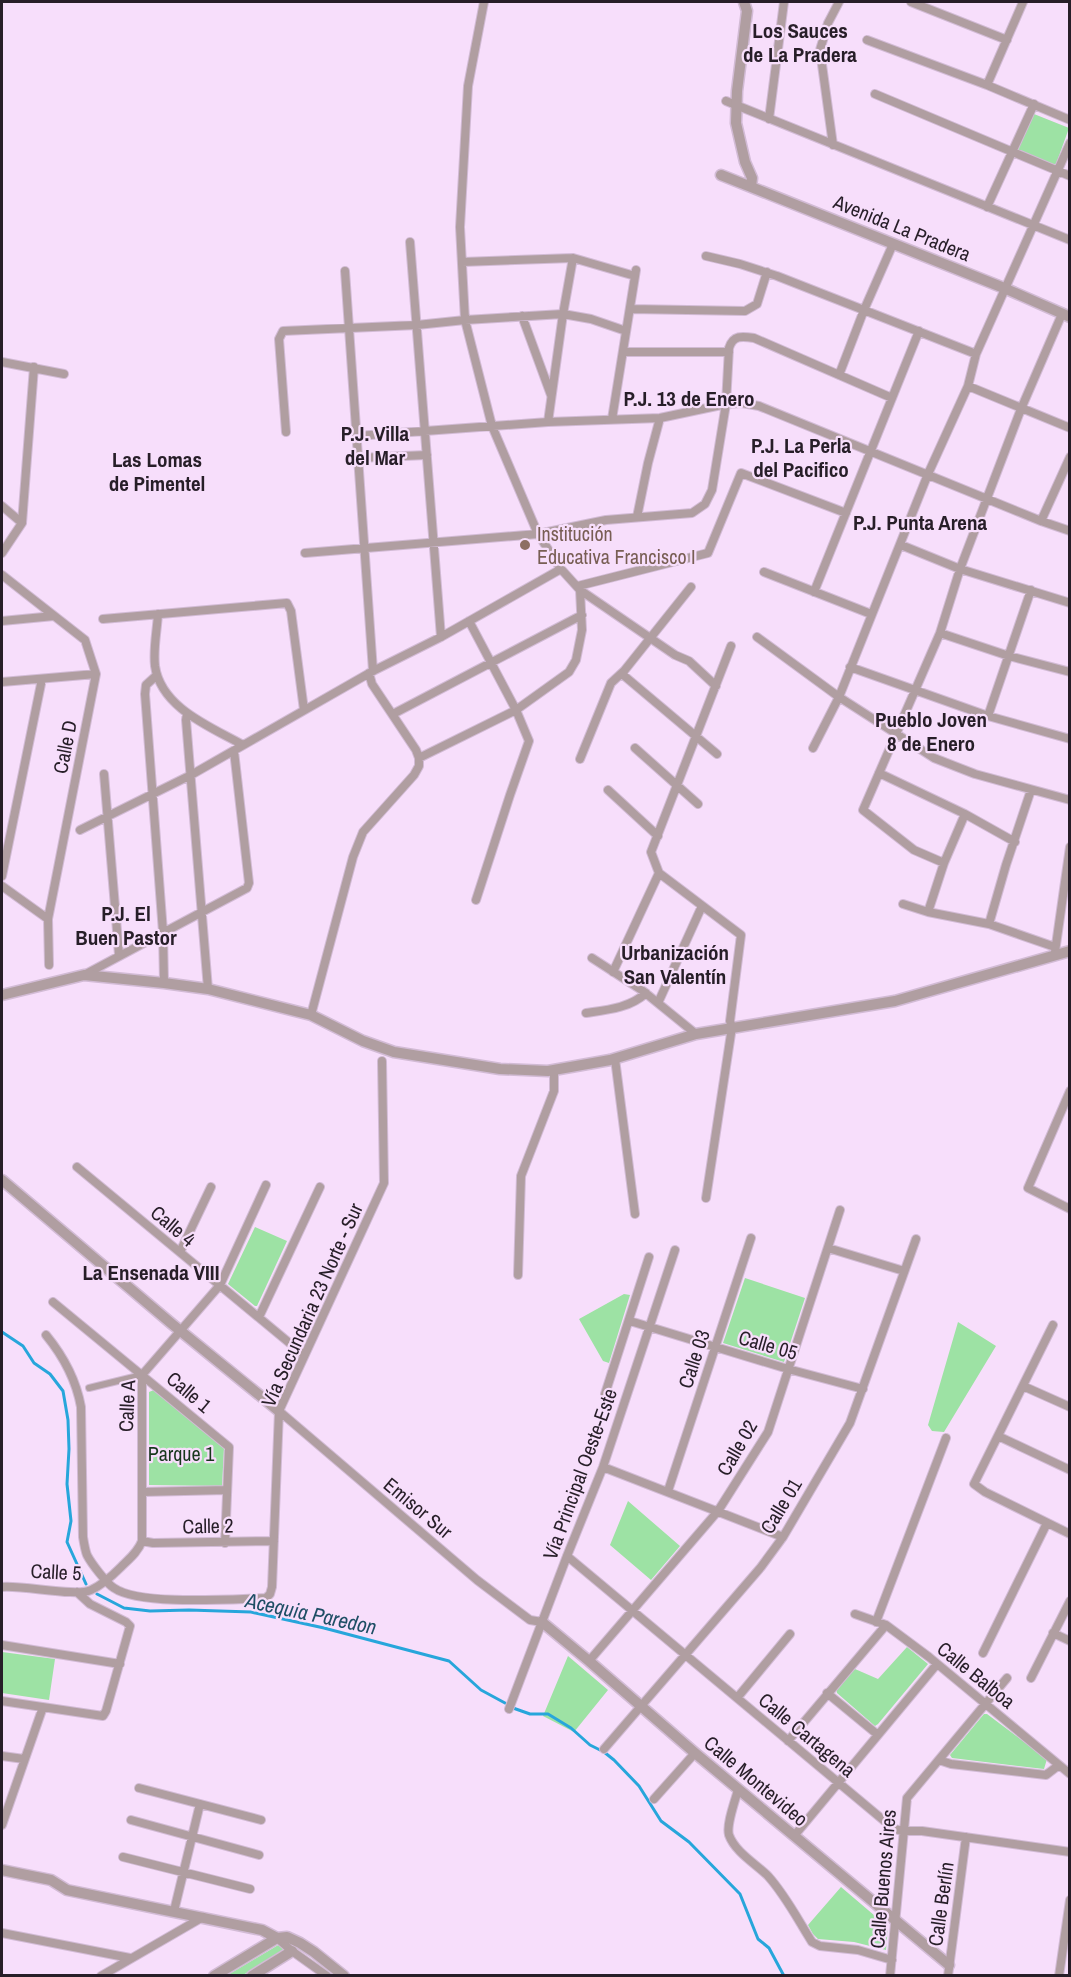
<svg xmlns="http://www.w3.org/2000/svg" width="1071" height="1977" font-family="'Archivo Narrow',sans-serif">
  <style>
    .green { fill: #9de2a4 }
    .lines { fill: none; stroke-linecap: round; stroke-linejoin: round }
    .stream { stroke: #27a6db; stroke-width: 3 }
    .pedestrian-casing { stroke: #d2bbd5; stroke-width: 8 }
    .minor-casing { stroke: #d2bbd5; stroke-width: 10 }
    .tertiary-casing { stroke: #d2bbd5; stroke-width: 13 }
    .pedestrian { stroke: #b09ea1; stroke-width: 6 }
    .minor { stroke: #b09ea1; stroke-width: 8 }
    .tertiary { stroke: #b09ea1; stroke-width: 10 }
    .education-dot { fill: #8d6e63; stroke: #f7defb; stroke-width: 2 }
    .labels { text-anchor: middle; stroke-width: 4.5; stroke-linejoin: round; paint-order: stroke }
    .street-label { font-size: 20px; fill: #271e28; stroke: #f7defb }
    .education-label { font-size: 20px; fill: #785e54; stroke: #f7defb; text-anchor: start }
    .park-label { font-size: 20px; fill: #17381c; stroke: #f7defb }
    .neighbourhood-label { font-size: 21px; font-weight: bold; fill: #271e28; stroke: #f7defb }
    .water-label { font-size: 21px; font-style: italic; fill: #1e4e65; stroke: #f7defb }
  </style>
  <rect width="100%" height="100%" fill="#f7defb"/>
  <!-- green -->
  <path class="green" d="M1034,114L1069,128L1055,167L1017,152Z
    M255,1227L287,1241L257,1306H255L228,1284Z
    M745,1278L805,1298L784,1362L723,1343Z
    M624,1294L630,1295L609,1363L603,1361L579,1319Z
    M958,1322L996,1346L944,1432L932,1431L928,1425Z
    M154,1390L224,1448L222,1486L149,1485V1392Z
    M628,1501L680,1546L651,1580L610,1545Z
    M907,1647L928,1664L878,1724L875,1726L837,1693L836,1688L855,1669L878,1679Z
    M2,1652L55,1659L49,1700L2,1693Z
    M568,1656L608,1690L574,1732L543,1716Z
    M984,1714H987L1047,1759L1044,1769L952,1758L950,1755Z
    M841,1887L888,1927L886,1950L854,1942L818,1939L813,1934L808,1925Z
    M280,1944L285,1946L284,1952L243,1975L226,1976Z"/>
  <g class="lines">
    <!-- stream -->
    <path class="stream" d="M2,1332L23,1346L34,1363L50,1374L63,1391L68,1420L69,1449L67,1484L71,1521L67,1542L86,1584
      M97,1594L124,1608L150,1611L189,1610L251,1612L324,1628L449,1661L481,1690L505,1703
      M513,1708L530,1714H548L571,1728L590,1745L604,1752L614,1760L639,1786L661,1821L689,1842L740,1894L758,1939L769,1948L784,1976"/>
    <defs>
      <path id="pedestrian" d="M89,1388L142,1375"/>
      <path id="minor" d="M911,2L1007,40
        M867,40L987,85L1070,120
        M987,85L1023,2
        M875,94L1070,176
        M726,101L1070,240
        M769,119L784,2
        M833,145L820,50L828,23L839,2
        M987,207L1034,104
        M410,242L441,637
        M706,256L740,264L777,276L976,354
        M462,262L573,258L635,276
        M345,271L373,671
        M630,309L745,311L757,304L767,272
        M522,316L551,395
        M623,352H729
        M2,362L64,374
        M839,375L864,310L893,244
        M968,386L1070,428
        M612,419L636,270
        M548,422L563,314L573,258
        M286,432L279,339L283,331L417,325L465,320L563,314L591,319L626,331
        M357,436L548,422L660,418L726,404L742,403L759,406L1041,521L1070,531
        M358,458L427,455
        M2,506L22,523
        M637,517L648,463L660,418
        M1041,521L1070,457
        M901,545L960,569L1070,603
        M2,553L22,523L34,367
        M305,553L538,534L606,520L692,513L705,504L712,490L726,404L729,348C733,335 742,336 754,338L892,398
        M764,572L871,614
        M2,575L85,640L96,674L48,919L49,965
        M578,586L708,553L741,473L846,513
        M580,590L675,655L689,661L716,686
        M814,592L919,331
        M158,614C157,631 153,649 155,666C161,708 211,727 243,745
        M103,619L287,603L291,611L304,710
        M2,621L54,616
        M469,621L516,710L529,741L510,795L476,900
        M940,633L1009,656L1070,672
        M757,637L839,697L934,758L975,774L1070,800
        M850,667L988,716L1070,739
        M622,674L717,754
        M157,675L146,685L145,694L163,932L164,983
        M2,682L96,674
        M187,713L186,720L208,989
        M393,714L582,615
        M988,716L1031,590
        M635,748L698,804
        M813,748L839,697L928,474L968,386L976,354L1070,143
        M419,758L516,710L569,672L576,660L582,630L580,590L561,569L538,534L492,426L465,320L460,227L468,86L484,2
        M580,759L611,683L624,671L691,587
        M879,773L965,814L1015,842
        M104,774L119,955
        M608,790L658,836
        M80,830L191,775L373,671L441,637L561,569
        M944,863L914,850L863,810L940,633L960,569L1021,409L1062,314
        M659,873L741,935L730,1021L732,1027L706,1198
        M2,876L42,679
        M2,886L48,919
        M903,904L928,912L989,924L1055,947
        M928,912L944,863L965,814
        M989,924L1006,865L1031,790
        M1055,952L1070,847
        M592,958L643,991L696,1034
        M613,972L659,873L651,852L731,646
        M84,975L247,888L249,883L234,751
        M658,1003L702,906
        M586,1013C607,1010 630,1008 646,993
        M311,1015L353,857L363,832L414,775L419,766V758L416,750L372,684L369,673
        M615,1059L635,1214
        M1070,1091L1028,1188L1070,1209
        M77,1167L304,1355
        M828,1248L904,1271
        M180,1252L211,1187
        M518,1275L521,1176L554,1091V1070
        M53,1302L229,1447L225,1543
        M259,1317L320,1187
        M630,1321L788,1369L863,1389
        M1053,1325L974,1484L985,1492L1070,1534
        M46,1335C64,1357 76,1379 81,1407L83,1537C84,1543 85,1550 87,1555C91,1563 107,1584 114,1588C140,1606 232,1599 266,1598L270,1594L272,1587L279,1411L384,1183L382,1061
        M1023,1386L1070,1407
        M605,1394L649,1257
        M279,1411L477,1580L530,1620L542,1622
        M998,1436L1070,1470
        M603,1467L783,1537
        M668,1491L751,1238
        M142,1492L227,1490
        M142,1541L153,1543L274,1541
        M567,1556L894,1829L903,1831H922L1070,1852
        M2,1587C24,1585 76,1597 91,1590C102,1585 113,1575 121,1567C129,1559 138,1552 142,1541V1375L220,1285L266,1185
        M855,1614L886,1625L929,1657L1070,1774
        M876,1622L946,1438
        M1053,1633L1070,1641
        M2,1645L120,1664
        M983,1653L1047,1523
        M589,1661L718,1511L768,1432L840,1210
        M1031,1678L1070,1601
        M827,1693L878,1735
        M737,1698L790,1634
        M2,1701L103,1716L106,1711L130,1626L126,1622L90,1604L77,1592
        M509,1709L567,1556L603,1467L675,1250
        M788,1741L886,1625
        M604,1749L761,1567L783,1537L850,1423L916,1239
        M2,1756L24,1759
        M939,1760L951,1764L1046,1775L1059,1765
        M139,1788L261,1820
        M738,1790C735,1801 726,1825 729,1835C735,1852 756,1864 768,1876C786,1896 798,1920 812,1942L820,1946L858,1950L892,1960
        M654,1799L695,1753
        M131,1820L259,1855
        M2,1825L43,1707
        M794,1836L937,1664
        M123,1857L250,1889
        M174,1911L200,1804
        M2,1933L130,1958
        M277,1938L292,1951L327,1976
        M101,1976L203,1917
        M890,1976L907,1798L1007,1678
        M948,1976L966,1837
        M1059,1976L1070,1900"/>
      <path id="tertiary" d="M744,2L747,11L737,91L736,123L745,162L752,178L751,187
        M721,175L1004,288L1070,317
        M2,995L84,975L164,983L208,989L311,1015L363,1041L394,1052L500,1069L548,1071L610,1060L696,1034L895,1001L1070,951
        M2,1180L172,1324L279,1411
        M542,1622L589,1661L695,1753L949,1965
        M2,1870L51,1880L67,1890L262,1930L277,1938
        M214,1976L277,1938L287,1937L300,1943L314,1952L344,1976
        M252,1976L292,1951"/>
    </defs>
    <!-- pedestrian casing -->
    <use href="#pedestrian" class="pedestrian-casing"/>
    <!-- minor casing -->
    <use href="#minor" class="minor-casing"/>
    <!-- tertiary casing -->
    <use href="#tertiary" class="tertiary-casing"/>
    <!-- pedestrian -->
    <use href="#pedestrian" class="pedestrian"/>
    <!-- minor -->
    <use href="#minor" class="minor"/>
    <!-- tertiary -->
    <use href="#tertiary" class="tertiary"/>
  </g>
  <!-- markers -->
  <circle class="education-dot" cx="525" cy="545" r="6"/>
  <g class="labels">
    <!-- street labels -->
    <g class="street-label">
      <text transform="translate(902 228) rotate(22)" y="7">Avenida La Pradera</text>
      <text transform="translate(65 747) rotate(-79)" y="7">Calle D</text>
      <text transform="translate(173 1226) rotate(40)" y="7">Calle 4</text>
      <text transform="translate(312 1305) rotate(-66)" y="7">Vía Secundaria 23 Norte - Sur</text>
      <text transform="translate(768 1345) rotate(16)" y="7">Calle 05</text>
      <text transform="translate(694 1359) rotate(-72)" y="7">Calle 03</text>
      <text transform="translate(189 1392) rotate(40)" y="7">Calle 1</text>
      <text transform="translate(127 1406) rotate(-87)" y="7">Calle A</text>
      <text transform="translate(737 1448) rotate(-60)" y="7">Calle 02</text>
      <text transform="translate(580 1474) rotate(-70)" y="7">Vía Principal Oeste-Este</text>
      <text transform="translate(781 1506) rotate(-59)" y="7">Calle 01</text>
      <text transform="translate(418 1508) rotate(40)" y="7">Emisor Sur</text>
      <text transform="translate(208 1526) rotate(-1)" y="7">Calle 2</text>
      <text transform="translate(56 1572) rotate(3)" y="7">Calle 5</text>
      <text transform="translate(976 1675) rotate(39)" y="7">Calle Balboa</text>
      <text transform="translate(807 1735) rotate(40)" y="7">Calle Cartagena</text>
      <text transform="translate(756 1781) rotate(40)" y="7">Calle Montevideo</text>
      <text transform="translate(883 1879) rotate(-85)" y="7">Calle Buenos Aires</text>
      <text transform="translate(941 1904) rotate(-82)" y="7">Calle Berlín</text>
    </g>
    <!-- education labels -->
    <g class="education-label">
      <text x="537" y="541">Institución<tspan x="537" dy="23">Educativa Francisco I</tspan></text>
    </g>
    <!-- park labels -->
    <g class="park-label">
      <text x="181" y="1461">Parque 1</text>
    </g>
    <!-- neighbourhood labels -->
    <g class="neighbourhood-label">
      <text x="800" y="38">Los Sauces<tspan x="800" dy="24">de La Pradera</tspan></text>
      <text x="689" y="406">P.J. 13 de Enero</text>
      <text x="375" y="441">P.J. Villa<tspan x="375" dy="24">del Mar</tspan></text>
      <text x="801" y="453">P.J. La Perla<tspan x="801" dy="24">del Pacifico</tspan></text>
      <text x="157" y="467">Las Lomas<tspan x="157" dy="24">de Pimentel</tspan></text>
      <text x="920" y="530">P.J. Punta Arena</text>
      <text x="931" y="727">Pueblo Joven<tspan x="931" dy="24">8 de Enero</tspan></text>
      <text x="126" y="921">P.J. El<tspan x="126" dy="24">Buen Pastor</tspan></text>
      <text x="675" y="960">Urbanización<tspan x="675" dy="24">San Valentín</tspan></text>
      <text x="151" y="1280">La Ensenada VIII</text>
    </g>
    <!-- water labels -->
    <g class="water-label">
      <text transform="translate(311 1614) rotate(12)" y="7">Acequia Paredon</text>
    </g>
  </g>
  <!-- border -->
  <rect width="1071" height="1977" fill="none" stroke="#271e28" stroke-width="6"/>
</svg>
